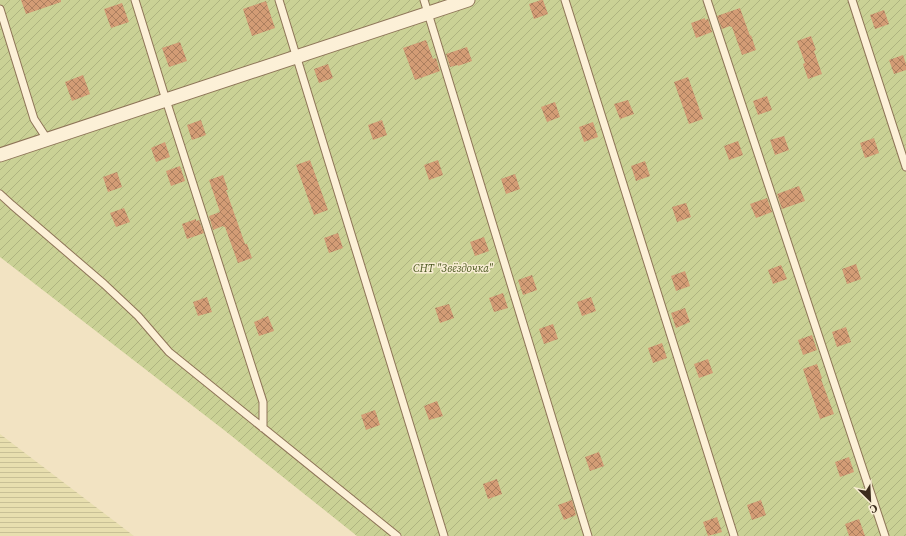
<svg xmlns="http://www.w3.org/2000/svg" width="906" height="536" font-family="'Source Serif 4',serif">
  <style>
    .farmland { fill: url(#farmland-rules) }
    .garden { fill: url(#garden-furrows) }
    .building { fill: url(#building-cross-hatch) }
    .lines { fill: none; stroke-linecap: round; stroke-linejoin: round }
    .service-casing { stroke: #8e7458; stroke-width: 9 }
    .minor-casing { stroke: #8e7458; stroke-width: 15 }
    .service { stroke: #fcf0d7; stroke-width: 7 }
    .minor { stroke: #fcf0d7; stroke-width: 13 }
    .labels { text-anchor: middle; stroke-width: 3; stroke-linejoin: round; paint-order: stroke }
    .park-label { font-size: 11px; font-style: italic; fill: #4d5a22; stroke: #f8edd3 }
  </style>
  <defs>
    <pattern id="farmland-rules" width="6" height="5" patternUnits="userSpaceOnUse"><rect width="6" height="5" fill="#e8dfaf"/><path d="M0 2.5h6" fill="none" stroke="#c8c096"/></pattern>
    <pattern id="garden-furrows" width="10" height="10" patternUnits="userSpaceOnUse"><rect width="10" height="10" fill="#cad195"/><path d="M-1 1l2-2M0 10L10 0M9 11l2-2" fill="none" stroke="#aeb480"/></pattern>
    <pattern id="building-cross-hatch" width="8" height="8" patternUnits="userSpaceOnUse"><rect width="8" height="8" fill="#d39c75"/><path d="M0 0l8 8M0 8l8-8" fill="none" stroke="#ac7f5f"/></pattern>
  </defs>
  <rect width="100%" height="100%" fill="#f2e3c2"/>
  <!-- farmland -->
  <path class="farmland" d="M0,434L134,536H0Z"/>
  <!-- garden -->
  <path class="garden" d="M0,0H906V536H357L224,430L0,257Z"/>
  <!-- building -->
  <path class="building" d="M21,0H61V2L26,14Z
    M541,0H543L548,14L534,19L529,4Z
    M266,1L275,28L252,36L243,9Z
    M122,3L129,22L111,28L104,9Z
    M740,8L750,36L751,35L756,50L742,55L732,27H731L730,26L722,29L717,16Z
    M884,10L889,24L875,29L870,15Z
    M705,18V20L708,19L712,32L696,38L691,23Z
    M811,36L816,50L814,51L822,74L808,79L803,64L805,63L797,41Z
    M426,40L433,59L436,58L440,71L415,80L403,48Z
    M180,42L187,61L169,67L162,48Z
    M467,47L472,61L458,66V65L450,67L446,54Z
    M903,55L906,64V70L894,74L889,60Z
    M328,64L333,78L319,83L314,69Z
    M83,75L90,94L72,101L65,82Z
    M688,77L703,119L689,124L674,82Z
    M767,96L772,110L758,115L753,101Z
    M628,100L634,114L620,119L614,104Z
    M555,102L560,117L547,122L541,107Z
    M201,120L206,135L192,140L187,125Z
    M382,120L387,135L373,140L368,125Z
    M593,122L598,137L584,142L579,127Z
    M784,136L789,150L775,155L770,140Z
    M874,138L879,153L865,158L860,143Z
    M738,141L743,155L729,160L724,146Z
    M165,142L170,157L156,162L151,148Z
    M310,160L328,210L314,215L296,165Z
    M438,160L443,175L429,180L424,165Z
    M645,161L650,176L636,181L631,166Z
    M180,166L185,181L171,186L166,171Z
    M117,172L122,187L108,192L103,177Z
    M515,174L520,189L506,194L501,179Z
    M223,175L228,190H226L245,244H247L252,258L238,263L225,227H224L223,226L213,230L209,216L220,212L209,180Z
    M799,186L805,201L782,209L777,194Z
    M767,198L772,212L756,218L750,204Z
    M686,203L691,217L677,222L672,207Z
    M124,208L130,222L116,227L110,213Z
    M196,219V221L199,220L204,233L187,239L182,224Z
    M338,233L343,248L329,253L324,238Z
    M484,237L489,251L475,256L470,242Z
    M856,264L861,279L847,284L842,269Z
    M781,265L787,279L773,284L768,270Z
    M685,271L690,286L676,291L671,276Z
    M532,275L537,290L523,295L518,280Z
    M503,293L508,308L494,312L489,298Z
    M207,297L212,312L198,316L193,302Z
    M591,297L596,311L582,316L577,302Z
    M449,304L454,318L440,323L435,308Z
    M685,308L690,322L676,328L671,313Z
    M268,316L274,331L259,336L254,322Z
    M553,324L558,339L544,344L539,329Z
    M846,327L851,342L837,347L832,332Z
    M812,335L817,350L803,355L798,340Z
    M662,343L667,358L653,363L648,348Z
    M708,359L713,373L699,378L694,364Z
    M817,364L822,378L821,379L834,414L820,419L803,369Z
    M437,401L443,416L429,420L424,406Z
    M375,410L380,425L366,430L361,415Z
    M599,452L604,466L590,471L585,457Z
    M849,457L854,472L840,477L835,462Z
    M497,479L502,494L488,499L483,484Z
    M572,500L576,515L564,520L558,505Z
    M761,500L766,515L752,520L747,505Z
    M717,517L722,532L708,536L703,522Z
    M859,519L865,536H849L845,524Z"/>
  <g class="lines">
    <defs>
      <path id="service" d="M135,0L166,100L263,402V428
        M279,0L444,536
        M424,0L588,536
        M565,0L734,536
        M707,0L885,536
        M852,0L906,167
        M0,9L34,119L47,139
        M0,194L12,205L104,284L138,316L169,352L397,536"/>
      <path id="minor" d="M0,155L468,0"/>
    </defs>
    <!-- service casing -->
    <use href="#service" class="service-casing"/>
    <!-- minor casing -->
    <use href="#minor" class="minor-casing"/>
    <!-- service -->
    <use href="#service" class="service"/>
    <!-- minor -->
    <use href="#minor" class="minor"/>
  </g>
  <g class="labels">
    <!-- park labels -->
    <g class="park-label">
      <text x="453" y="272">СНТ "Звёздочка"</text>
    </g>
  </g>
  <!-- north arrow -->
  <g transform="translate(870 500) rotate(156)" stroke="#f8edd3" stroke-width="3" paint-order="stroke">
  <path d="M0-3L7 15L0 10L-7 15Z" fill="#3c2c1d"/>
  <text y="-6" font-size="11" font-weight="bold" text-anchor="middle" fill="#3c2c1d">С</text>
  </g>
</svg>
